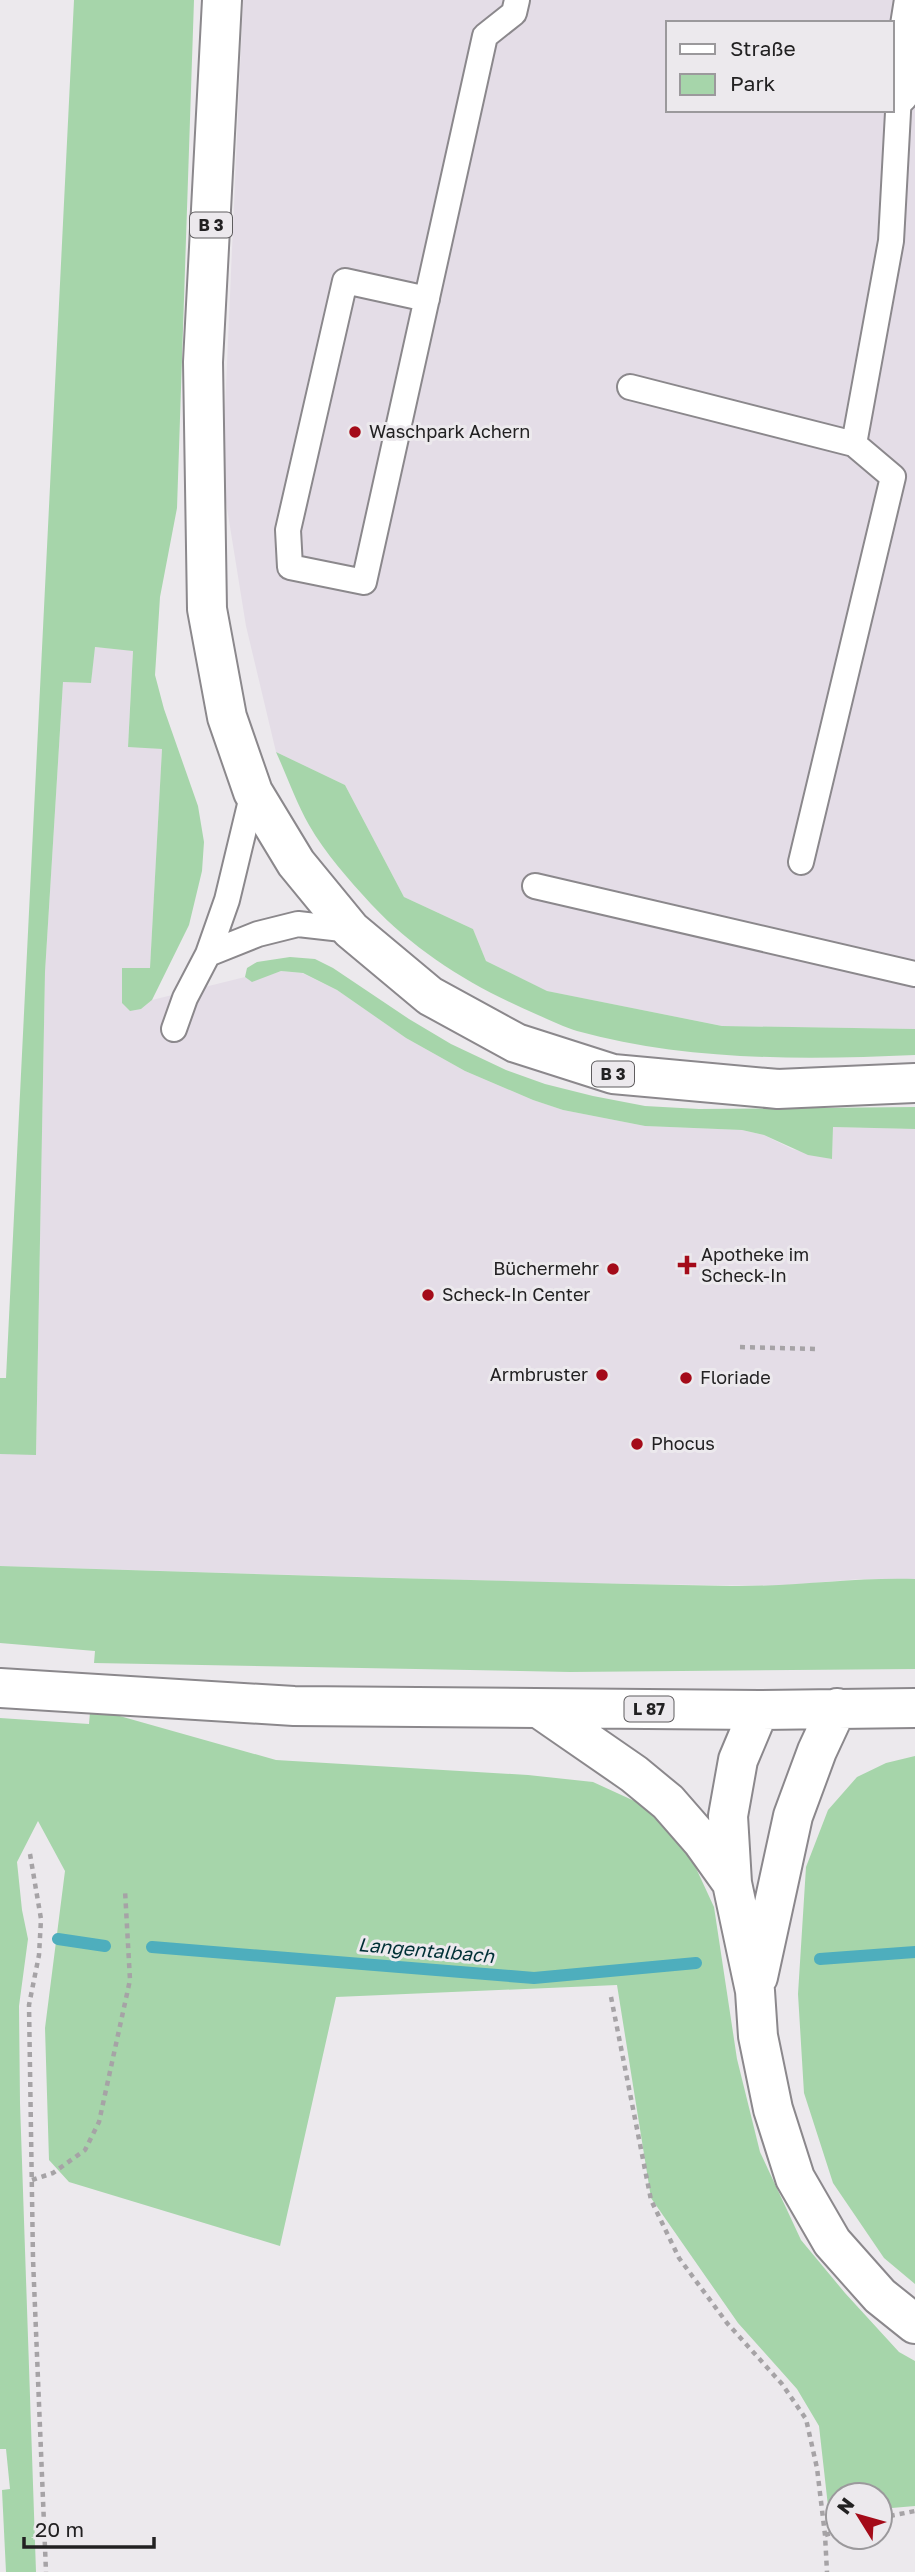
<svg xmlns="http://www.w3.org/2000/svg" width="915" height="2572" font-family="'Golos Text',sans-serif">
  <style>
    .built { fill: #e4dde7; fill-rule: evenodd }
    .green { fill: #a6d5aa }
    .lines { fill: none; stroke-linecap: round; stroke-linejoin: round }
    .stream { stroke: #4eaebd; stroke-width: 12 }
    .lane-casing { stroke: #8b888c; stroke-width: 28 }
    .street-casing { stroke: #8b888c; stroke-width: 42 }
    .primary-casing { stroke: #8b888c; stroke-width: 42 }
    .path { stroke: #a6a3a6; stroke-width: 4.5; stroke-dasharray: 5 5; stroke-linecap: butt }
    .lane { stroke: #fff; stroke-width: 24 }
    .street { stroke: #fff; stroke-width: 38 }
    .primary { stroke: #fff; stroke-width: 38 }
    .poi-dot { fill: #a40b19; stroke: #ece9ed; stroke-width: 2.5 }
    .labels { text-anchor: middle; stroke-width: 6; stroke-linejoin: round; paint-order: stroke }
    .shield { fill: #ece9ed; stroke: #5f5d5f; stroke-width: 2 }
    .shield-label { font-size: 16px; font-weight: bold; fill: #222122 }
    .poi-label { font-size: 18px; fill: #222122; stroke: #ece9ed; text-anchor: start }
    .water-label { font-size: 19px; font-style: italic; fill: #003036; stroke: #ece9ed }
  </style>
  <rect width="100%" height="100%" fill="#ece9ed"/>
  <!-- built -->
  <path class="built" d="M243,0H915V1029L722,1026L546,991L486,961L473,929L404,897L345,785L276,752L246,626L222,477ZM668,23H892V110H668Z
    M94,647L133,650L128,746L162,749L150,969L141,1009L152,1000L245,977L252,981L281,971L302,973L337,990L406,1038L465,1071L533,1100L563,1110L645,1126L742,1130L764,1135L792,1149L832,1159L833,1127L915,1129V1579H860L775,1586L565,1583L0,1566V1454H36L45,972L63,682L91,683Z"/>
  <!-- green -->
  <path class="green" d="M74,0H194L177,508L160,597L155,675L164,709L198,806L204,842L202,871L189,925L152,1000L141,1009L130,1011L122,1003V968H150L162,749L128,747L133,651L95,647L91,683L63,682L45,972L36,1455L0,1454V1378H6Z
    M276,752L345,785L404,897L473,929L486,961L547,991L722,1026L915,1029V1055C803,1060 685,1061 577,1031C564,1027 550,1020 538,1015C475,988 418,954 371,904C349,880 325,853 309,825C296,802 287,776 276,752Z
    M290,957L315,959L333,968L409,1019L451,1044L506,1070L545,1084L593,1096L645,1106L699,1109L915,1107V1129L833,1127L832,1159L808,1155L764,1135L742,1130L645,1126L563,1110L533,1100L465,1071L406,1038L337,990L303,973L281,971L252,982L245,977L247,968L257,962Z
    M0,1566C243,1574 487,1581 730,1586C792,1587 853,1577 915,1579V1669L570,1672L94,1663L95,1651L0,1643Z
    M90,1712L116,1715L276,1760L528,1775L593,1782L641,1804L689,1853L714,1907L737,2059L760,2152L801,2240L845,2293L899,2352L915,2361V2506L880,2509V2495H838V2514L829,2515L819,2426L797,2389L738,2323L651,2198L617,1985L336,1997L280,2246L69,2182L49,2160L45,2028L65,1871L38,1821L17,1862L22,1910L28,1939L19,2006L20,2103L36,2572H6L2,2490L10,2489L6,2449H0V1718L89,1724Z
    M915,1756V2284L884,2258L833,2183L804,2093L798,1994L806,1867L828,1810L857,1777L886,1763Z"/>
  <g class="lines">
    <!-- stream -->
    <path class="stream" d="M58,1939L105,1946
      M152,1947L534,1978L696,1963
      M820,1959L915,1952"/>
    <defs>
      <path id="lane" d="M427,299L345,281L288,530L290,567L364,582L485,36L514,13L517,0
        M630,387L854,444L893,477L801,862
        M854,444L891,241L899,94
        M535,886L915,974
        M208,954L258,934L298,924L351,930
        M174,1029L185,998L208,954L227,900L253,792"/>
      <path id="street" d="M899,94L914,0"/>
      <path id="primary" d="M222,0L203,362L207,609L227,717L253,792L296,863L351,930L430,996L516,1043L613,1074L778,1089L915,1083
        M0,1688L294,1706L759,1710L915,1708
        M540,1709L634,1774L668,1802L702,1841L732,1883L755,1991L758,2036L773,2109L795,2178L832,2242L880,2296L915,2324
        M732,1883L728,1816L738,1760L759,1710
        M758,1977L793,1816L817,1751L837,1708"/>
    </defs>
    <!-- lane casing -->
    <use href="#lane" class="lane-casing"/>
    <!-- street casing -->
    <use href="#street" class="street-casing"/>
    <!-- primary casing -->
    <use href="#primary" class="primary-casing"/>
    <!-- path -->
    <path class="path" d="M740,1347L815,1349
      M30,1854L41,1919L39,1955L29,2005L33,2259L46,2572
      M611,1997L651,2200L679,2258L727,2323L782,2384L806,2419L817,2468L825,2535L827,2572
      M32,2180L53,2173L85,2150L99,2122L130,1980L125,1890
      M880,2518L915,2511
      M825,2535L838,2531"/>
    <!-- lane -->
    <use href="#lane" class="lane"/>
    <!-- street -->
    <use href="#street" class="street"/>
    <!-- primary -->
    <use href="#primary" class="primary"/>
  </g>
  <!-- markers -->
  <g class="poi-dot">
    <circle cx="355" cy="432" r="7"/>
    <path d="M683.5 1254.5h7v7h7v7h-7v7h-7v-7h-7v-7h7z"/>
    <circle cx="613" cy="1269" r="7"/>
    <circle cx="428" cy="1295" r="7"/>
    <circle cx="602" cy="1375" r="7"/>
    <circle cx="686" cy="1378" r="7"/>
    <circle cx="637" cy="1444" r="7"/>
  </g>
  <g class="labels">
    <!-- shield labels -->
    <g class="shield">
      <rect x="190" y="212.5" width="42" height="25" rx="5"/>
      <rect x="592" y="1061.5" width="42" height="25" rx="5"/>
      <rect x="624.5" y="1696.5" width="49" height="25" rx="5"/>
    </g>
    <g class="shield-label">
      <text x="211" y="231">B 3</text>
      <text x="613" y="1080">B 3</text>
      <text x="649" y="1715">L 87</text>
    </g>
    <!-- poi labels -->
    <g class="poi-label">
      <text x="369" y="438">Waschpark Achern</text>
      <text x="701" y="1261">Apotheke im<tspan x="701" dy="21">Scheck-In</tspan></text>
      <text x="599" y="1275" text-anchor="end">Büchermehr</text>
      <text x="442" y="1301">Scheck-In Center</text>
      <text x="588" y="1381" text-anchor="end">Armbruster</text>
      <text x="700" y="1384">Floriade</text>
      <text x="651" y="1450">Phocus</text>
    </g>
    <!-- water labels -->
    <g class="water-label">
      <text transform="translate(426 1950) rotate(5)" y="7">Langentalbach</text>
    </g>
  </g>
  <!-- legend -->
  <rect x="666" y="21" width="228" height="91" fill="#ece9ed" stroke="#9b999c" stroke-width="2"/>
  <rect x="680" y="44" width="35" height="10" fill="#ffffff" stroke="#9b999c" stroke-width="2"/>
  <text x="730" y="56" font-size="21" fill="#222122">Straße</text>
  <rect x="680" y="74" width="35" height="21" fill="#a6d5aa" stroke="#9b999c" stroke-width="2"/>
  <text x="730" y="91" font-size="21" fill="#222122">Park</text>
  <!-- north arrow -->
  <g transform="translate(859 2516) rotate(307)"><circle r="33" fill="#ece9ed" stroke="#9b999c" stroke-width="2"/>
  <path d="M0-5L12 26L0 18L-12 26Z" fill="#a40b19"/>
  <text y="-10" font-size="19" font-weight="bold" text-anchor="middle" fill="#222122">N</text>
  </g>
  <!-- scale -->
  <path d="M24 2537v10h130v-10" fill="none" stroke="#222122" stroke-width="3.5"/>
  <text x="35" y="2537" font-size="21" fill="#222122" stroke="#ece9ed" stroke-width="5" paint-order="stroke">20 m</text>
</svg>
